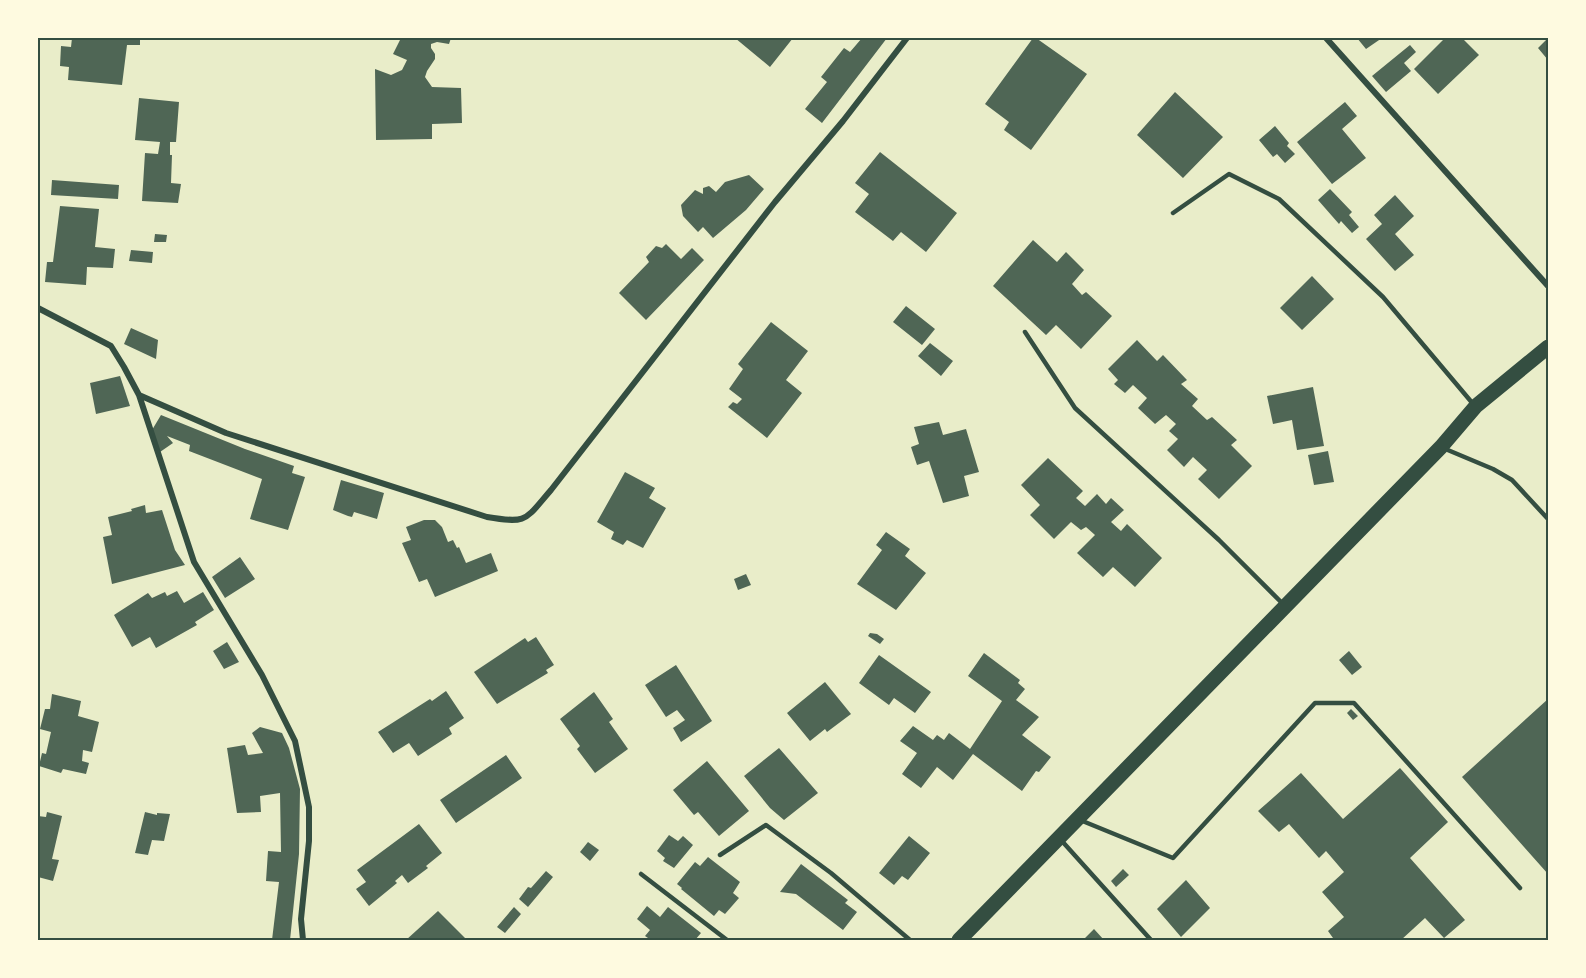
<svg xmlns="http://www.w3.org/2000/svg" width="1586" height="978" font-family="Helvetica,sans-serif">
  <style>
    .building { fill: #4f6655 }
    .lines { fill: none; stroke-linecap: round; stroke-linejoin: round }
    .service { stroke: #344e41; stroke-width: 4.5 }
    .minor { stroke: #344e41; stroke-width: 6 }
    .primary { stroke: #344e41; stroke-width: 15 }
    .neatline { fill: none; stroke: #344e41; stroke-width: 2 }
  </style>
  <rect width="100%" height="100%" fill="#e9edc9"/>
  <!-- building -->
  <path class="building" d="M72,38L115,40L116,38H140V45H127L122,85L68,80L69,67L60,66L61,46L71,47Z
    M401,38H451L449,44L437,42L431,44V48L435,54V59L427,71L425,77L432,87L461,88L462,123L432,124V139L376,140L375,69L391,75L402,70L407,60L393,54Z
    M735,38H793L770,67Z
    M862,38H887L822,123L805,109L827,82L821,77L844,48L850,52Z
    M1033,38H1036L1087,74L1031,150L1004,130L1009,122L985,104Z
    M1357,38H1382L1366,49Z
    M1445,38H1462L1479,55L1438,94L1414,69Z
    M1548,38V60L1538,48Z
    M1410,45L1416,52L1404,63L1411,71L1386,92L1372,76Z
    M1175,92L1223,137L1183,178L1137,135Z
    M139,98L179,102L176,142H170V155H172L171,183L181,184L178,203L142,201L145,153L158,154L160,142L135,140Z
    M1345,102L1357,116L1342,129L1366,158L1332,184L1297,142Z
    M1275,126L1289,143L1287,146L1295,154L1285,163L1277,154L1273,157L1259,140Z
    M880,152L957,213L926,252L901,232L893,241L855,212L869,194L855,183Z
    M749,175L764,189L746,210L713,238L703,227L698,232L683,216L681,205L695,190L703,194V188L709,186L716,192L725,182Z
    M52,180L119,185L118,199L51,195Z
    M1330,189L1352,212L1349,215L1359,227L1352,233L1341,221L1339,224L1318,200Z
    M1395,195L1414,216L1395,234L1414,255L1395,271L1366,239L1382,224L1374,215Z
    M60,206L99,209L95,247L115,249L113,268L87,267L86,285L45,282L47,262H53Z
    M155,234L167,235L166,242H154Z
    M1033,240L1057,262L1066,252L1084,270L1072,284L1082,295L1086,292L1112,316L1081,349L1056,325L1046,335L993,286Z
    M666,244L681,259L692,248L704,260L646,320L619,293L649,262L646,257L656,246L662,248Z
    M131,250L153,252L152,263L129,261Z
    M1312,276L1334,299L1302,330L1280,308Z
    M906,306L935,329L922,345L893,322Z
    M771,322L808,351L786,380L802,393L767,438L728,407L733,402L737,404L742,399L729,389L743,369L738,364Z
    M131,328L158,340L156,359L124,344Z
    M1137,340L1157,361L1163,355L1187,380L1181,384L1198,399L1192,406L1207,420L1212,417L1237,440L1231,445L1252,466L1219,499L1198,479L1207,470L1193,457L1184,467L1167,450L1178,439L1169,431L1176,424L1166,415L1155,424L1138,408L1147,398L1133,385L1125,393L1114,384L1118,380L1108,369Z
    M930,343L953,361L941,376L918,356Z
    M120,376L130,406L96,414L90,383Z
    M1313,387L1324,446L1297,450L1292,420L1273,424L1267,396Z
    M161,415L245,449L294,466L292,473L305,477L288,530L250,519L262,479L189,451L190,445L167,436L173,443L160,452L152,430Z
    M939,422L943,435L966,429L979,472L964,476L969,496L943,503L929,461L917,465L911,447L919,444L914,427Z
    M1328,451L1334,482L1314,485L1308,455Z
    M1048,458L1083,491L1076,498L1085,506L1097,494L1106,504L1111,498L1124,510L1111,522L1121,531L1127,524L1162,558L1135,587L1113,567L1103,577L1077,553L1095,535L1086,527L1081,530L1071,522L1054,539L1030,515L1040,505L1021,485Z
    M625,472L655,488L649,498L666,508L643,548L627,540L623,545L611,539L614,532L597,522Z
    M341,480L384,493L377,519L354,512L352,517L348,516L333,510Z
    M145,505L146,513L162,510L175,550L185,565L112,584L103,537L112,535L108,517L132,511L131,509Z
    M424,520H435L442,527L448,542L453,540L457,548L459,547L466,563L491,553L498,571L435,597L427,579L419,582L402,543L411,540L406,527Z
    M886,532L910,549L905,556L926,573L896,610L857,584L882,550L876,545Z
    M240,557L255,579L225,598L212,577Z
    M746,574L751,585L738,590L734,579Z
    M177,591L184,603L203,592L214,610L195,622L197,625L156,648L150,637L132,647L114,615L148,593L152,598L165,592L167,596Z
    M870,633L877,634L884,639L880,644L868,636Z
    M536,637L554,665L546,670L548,673L497,704L474,672L525,638L528,642Z
    M227,642L239,662L224,669L213,651Z
    M1349,651L1362,667L1352,675L1339,660Z
    M984,653L1020,680L1018,683L1025,689L1016,700L1039,717L1022,735L1051,757L1039,772L1036,771L1022,791L973,754L953,780L937,767L921,788L902,774L917,753L900,741L913,726L933,740L937,735L944,740L949,733L970,749L1002,701L968,676Z
    M879,655L931,692L915,713L894,698L889,705L859,683Z
    M676,665L712,721L681,742L673,728L685,720L677,710L666,717L645,685Z
    M825,682L851,714L827,732L825,729L810,741L787,713Z
    M446,691L464,718L449,728L452,734L418,756L409,743L393,753L378,732L430,699L432,701Z
    M594,692L613,719L609,722L628,749L595,773L577,749L580,746L560,719Z
    M52,694L81,701L78,716L99,722L92,752L83,750L82,761L89,763L86,774L63,769L61,773L39,766L42,753L46,754L51,732L40,729L45,709H50Z
    M1548,699V874L1462,777Z
    M1351,709L1358,716L1353,720L1347,713Z
    M260,727L282,733L289,748L300,789L299,854L290,940H272L279,882L266,881L268,851L281,852L280,793L260,796L261,812L237,813L227,748L245,745L248,755L263,753L252,733Z
    M779,748L818,793L784,820L770,808L744,776Z
    M506,755L522,778L456,823L440,800Z
    M707,761L749,811L719,836L698,812L694,815L673,790Z
    M1400,768L1448,822L1410,858L1465,920L1444,938L1425,918L1401,940H1331L1333,938L1328,931L1344,917L1322,892L1344,872L1326,851L1319,858L1289,824L1279,832L1258,811L1301,773L1343,819Z
    M47,812L62,816L52,859L59,860L53,881L38,877V816L46,817Z
    M145,812L157,815V813L170,814L164,841L152,840L148,855L135,853Z
    M419,824L442,853L426,866L428,868L408,883L402,875L395,881L397,883L369,906L356,889L366,882L357,870Z
    M669,835L678,841L683,836L693,845L674,868L663,861L665,858L657,851Z
    M909,836L930,853L908,880L902,876L894,885L879,873Z
    M588,842L599,850L590,861L580,852Z
    M708,857L740,882L733,893L739,898L725,914L719,910L714,916L681,889L682,888L677,884L695,862L700,866Z
    M801,864L848,900L845,903L857,912L843,930L796,894L780,892Z
    M1123,869L1129,875L1116,887L1111,881Z
    M546,871L553,877L528,907L519,899L528,887L531,888Z
    M1186,880L1210,908L1181,937L1157,909Z
    M647,906L660,917L668,907L701,933L695,940H651L645,936L650,930L637,919Z
    M514,907L521,914L505,933L497,927Z
    M438,911L467,940H406Z
    M1094,929L1104,940H1083Z"/>
  <g class="lines">
    <!-- service -->
    <path class="service" d="M1173,213L1229,174L1279,199L1383,297L1474,405
      M1025,332L1075,408L1219,540L1284,605
      M1443,448L1493,469L1512,480L1548,519
      M1080,820L1173,858L1315,703H1354L1520,888
      M1061,840L1151,940
      M720,855L766,825L831,873L910,940
      M641,874L727,940"/>
    <!-- minor -->
    <path class="minor" d="M1326,38L1548,286
      M38,308L111,346L124,367L139,395L194,562L262,675L295,741L309,807V841L301,919L303,940
      M139,395L226,433L487,517C528,524 525,520 551,490L775,202L843,121L907,38"/>
    <!-- primary -->
    <path class="primary" d="M959,940L1441,447L1476,406L1548,347"/>
  </g>
  <!-- border -->
  <rect width="1586" height="978" fill="none" stroke="#fefae0" stroke-width="78"/>
  <rect x="39" y="39" width="1508" height="900" class="neatline"/>
</svg>
